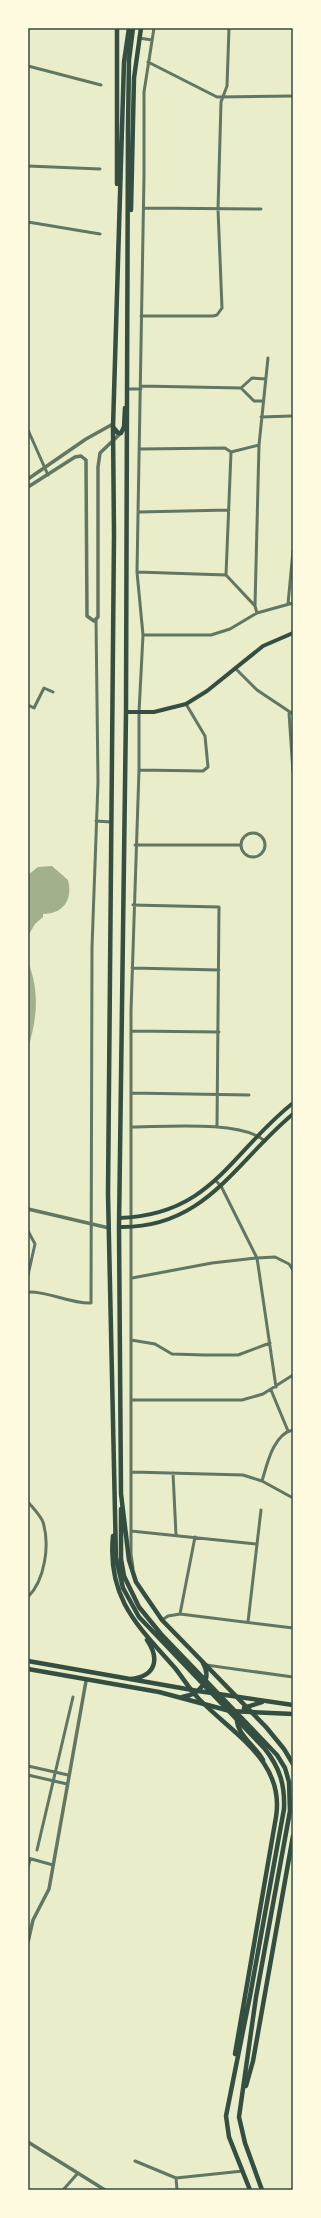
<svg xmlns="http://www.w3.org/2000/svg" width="321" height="2218" font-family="'Varela Round',sans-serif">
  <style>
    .water { fill: #a3b18a }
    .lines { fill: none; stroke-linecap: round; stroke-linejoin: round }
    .minor { stroke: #617663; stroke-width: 3 }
    .tertiary { stroke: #617663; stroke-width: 3.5 }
    .secondary { stroke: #344e41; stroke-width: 4 }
    .primary { stroke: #344e41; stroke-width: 4.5 }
    .trunk { stroke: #344e41; stroke-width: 4.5 }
    .neatline { fill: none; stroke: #344e41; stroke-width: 1.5 }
  </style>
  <rect width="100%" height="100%" fill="#e9edc9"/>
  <!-- water -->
  <path class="water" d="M52,866L68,880C73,899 64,914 43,914V917L35,924L28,936V875L38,867Z
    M28,962C40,992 37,1019 28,1048Z"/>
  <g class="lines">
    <!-- minor -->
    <path class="minor" d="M139,38L152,40
      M148,62L217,97L293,96
      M28,66L101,85
      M28,166L100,169
      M144,208L261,209
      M28,222L100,234
      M141,316H213L217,315L222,308L218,209L221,102L227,86L229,28
      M141,386L241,388L252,378L266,379
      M241,388L254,401H263
      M127,389H141
      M261,417L291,416
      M28,430L48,475
      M140,449L225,448L231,452
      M139,512L229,510
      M137,572L226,575
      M288,604L293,551
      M255,606L226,575L231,452L259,445
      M257,613L255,606L259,445L268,358
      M143,635H211L230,629L257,613L293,603
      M235,668L257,690L293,714
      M28,705L34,708L44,688L53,692
      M289,713L293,772
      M139,770L203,771L208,767L205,736L186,704
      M96,821L111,822
      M241 845a12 12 0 1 1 24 0a12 12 0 1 1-24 0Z
      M135,845H241
      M133,905L219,907L217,1127
      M132,968L219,970
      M131,1031L219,1032
      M131,1093L249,1095
      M131,1127C163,1127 241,1120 265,1141
      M215,1180L221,1186L257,1258L276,1387
      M28,1231L35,1244L28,1275
      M132,1278L212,1263L257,1258L275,1257L289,1264L293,1270
      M28,1292C49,1291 70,1304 91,1303L92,947L98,782L96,619
      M131,1340L155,1344L172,1354L204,1355H238L270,1343
      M271,1390L288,1431
      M131,1400H242L263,1394L293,1375
      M132,1472L243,1475L262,1481L293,1498
      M173,1473L176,1535
      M262,1481C267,1465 273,1434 293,1430
      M28,1502C33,1508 40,1515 43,1522C50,1545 45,1580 28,1597
      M131,1531L256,1544
      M133,1568L131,1554V1011L139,770V712L143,635L137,572L144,176V92L154,28
      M180,1614L195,1537
      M162,1620L168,1616L180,1614L293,1628
      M248,1622L261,1510
      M206,1665L293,1677
      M28,1766L68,1775
      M28,1775L67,1784
      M37,1850L73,1697
      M28,1858L53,1865
      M28,1868L30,1859
      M135,2161L176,2178L243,2171
      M176,2178L177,2190
      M63,2190L78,2173"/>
    <!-- tertiary -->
    <path class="tertiary" d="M28,479L86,439L113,424
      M28,487L75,457L81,456L86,460L87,616L94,621L98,617V467L100,453L121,433
      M28,1209L109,1228
      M28,1942L33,1920L49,1889L86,1681
      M28,2142L105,2190"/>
    <!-- secondary -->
    <path class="secondary" d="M126,712H154L186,704L207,691L263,646L293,633
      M119,1218C212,1215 230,1153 293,1103
      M119,1227C205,1229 235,1162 293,1114"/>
    <!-- primary -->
    <path class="primary" d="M28,1661L198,1691L293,1705
      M28,1669L159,1692L230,1711L293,1714
      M182,1697C199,1695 213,1680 203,1663
      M244,1708L262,1702
      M237,1716C235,1734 255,1745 263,1760"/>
    <!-- trunk -->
    <path class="trunk" d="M117,28V184
      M129,28L124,62L113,427L114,534L108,1194L116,1558L123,1588L139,1617L265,1749C280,1768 285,1785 284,1809L250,1996L226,2116L229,2137L250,2190
      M131,210L134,78L141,28
      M127,395L126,712L119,1227L121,1494L129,1560L136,1582L162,1620L266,1727L284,1749L293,1764
      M127,397L128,128L129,60L133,28
      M113,427L118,433H121L124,427L125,408
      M121,1509V1559L124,1576L139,1607L161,1634L277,1755L285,1768L289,1782L290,1811L256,1997L239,2117L245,2143L262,2190
      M113,1536C107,1598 137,1625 175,1668C183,1678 190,1690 199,1699C233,1734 285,1761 276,1817L235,2054
      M131,1679C156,1676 160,1659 147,1640
      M246,2086L253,2061L293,1836"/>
  </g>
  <!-- border -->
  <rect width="321" height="2218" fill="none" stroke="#fefae0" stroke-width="58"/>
  <rect x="29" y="29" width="263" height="2160" class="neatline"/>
</svg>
